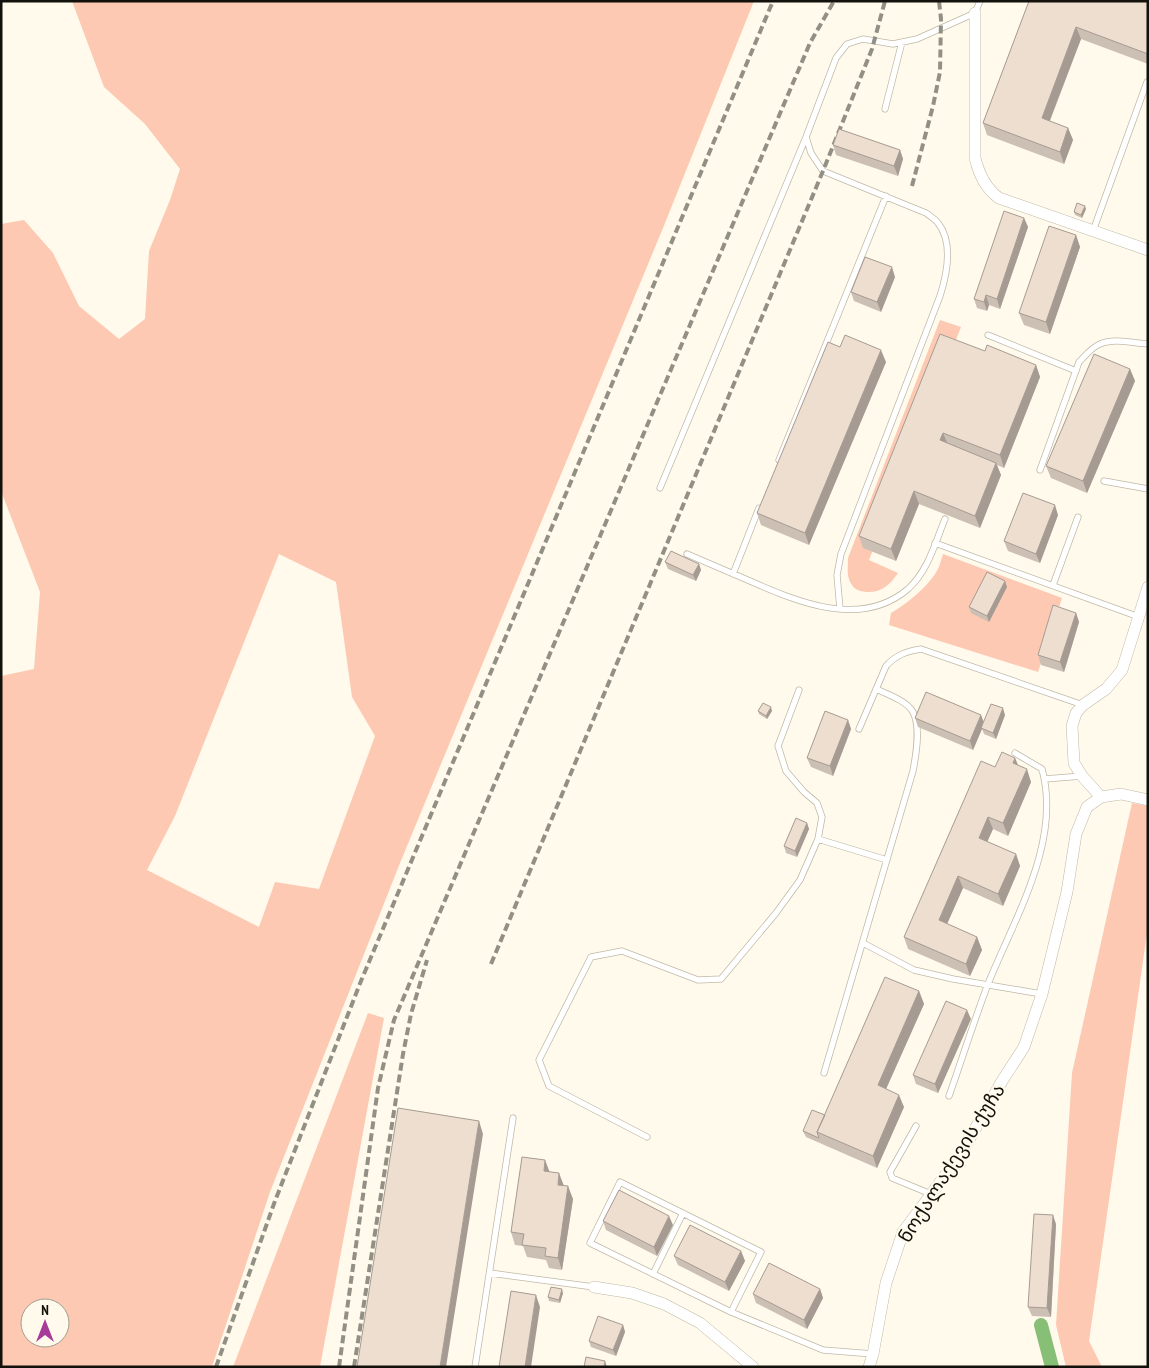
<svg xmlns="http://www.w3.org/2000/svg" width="1149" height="1368" font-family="'PT Sans Narrow','Noto Sans Georgian',sans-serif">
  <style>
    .green { fill: #fdc9b3; fill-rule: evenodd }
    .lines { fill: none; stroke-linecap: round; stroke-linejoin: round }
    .canal { stroke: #87bf77; stroke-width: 14 }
    .service-casing { stroke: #bfb9a7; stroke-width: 7 }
    .minor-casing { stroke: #bfb9a7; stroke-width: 12 }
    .service { stroke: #fff; stroke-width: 5.5 }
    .minor { stroke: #fff; stroke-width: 11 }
    .rail { stroke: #928f84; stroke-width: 4; stroke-dasharray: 8 4; stroke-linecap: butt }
    .wall { fill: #ccbfb3 }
    .shaded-wall { fill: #a69b92 }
    .building { fill: #edded0; stroke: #a69b92 }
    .labels { text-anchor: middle; stroke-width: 4.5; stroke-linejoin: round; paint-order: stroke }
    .street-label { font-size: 19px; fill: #13110b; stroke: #fffaeb }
  </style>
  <rect width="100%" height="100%" fill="#fffaeb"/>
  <!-- green -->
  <path class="green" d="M72,1H754L663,228L400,863L270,1192L212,1367H1V676L34,669L40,592L1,491V224L24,220L53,253L79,306L119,339L145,319L149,251L170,200L180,169L145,124L104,87ZM279,554L336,582L352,697L375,736L319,889L275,882L259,927L147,870L175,816ZM30,1308H60V1338H30Z
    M940,320L961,327L869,560L898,573C890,585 881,593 866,592C860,591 855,590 852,585C846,577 848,567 848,558Z
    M943,554L1062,598L1038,672L889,625L891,613C907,604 929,586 938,569C940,565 941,559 943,554Z
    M1132,803L1148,806V926L1089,1341L1102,1367H1066L1056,1325L1072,1073Z
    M368,1013L384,1018L320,1367H233Z"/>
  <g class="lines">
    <!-- canal -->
    <path class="canal" d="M1041,1325L1052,1367"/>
    <defs>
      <path id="service" d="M885,109L902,42
        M1093,231L1147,82
        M988,335L1076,371
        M779,460L886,196
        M1040,470L1079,362C1085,356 1092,347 1100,344C1114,338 1133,343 1148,344
        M1104,481L1148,489
        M660,488L806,137
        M935,543L1139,617
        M687,554C708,563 729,572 750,581C798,602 861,629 908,589C928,571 935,543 945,519
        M733,574L759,508
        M1053,585L1078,517
        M840,609L837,575L841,554L940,296C947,274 954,243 938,223C935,219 930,216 926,213L823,171L811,153L806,137L836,58L847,44L863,39L893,44L917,39L975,13L980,1
        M799,690L778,746L786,771L804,792L817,803L822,817L818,839L887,860
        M859,729L886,666C896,655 907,651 921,649L1083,705
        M1045,779L1082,776
        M863,943L914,970L953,979L1042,994
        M824,1073L913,771C916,755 921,727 913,712C907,701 887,694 876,689
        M949,1096C962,1059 974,1021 988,984C1014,919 1062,842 1042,769L1015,753
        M916,1126L890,1172L892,1178L931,1194
        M647,1137L549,1086L539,1060L591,957L622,951L698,980L721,979L776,913L800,880L818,839
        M490,1273L594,1287
        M653,1274L683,1213
        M731,1312L761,1252L620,1182L590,1243L731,1312L823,1350L873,1354
        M475,1367L513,1118"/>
      <path id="minor" d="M975,13V158C979,174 985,188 999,198L1148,250
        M1101,797L1082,776L1074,763L1072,726L1076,713L1083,705L1106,689L1122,670L1148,587
        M594,1287L632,1293L664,1304L700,1323L753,1367
        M869,1367L873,1354L886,1283L903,1232L961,1154L1002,1081L1024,1047L1042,994L1067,892L1076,834L1087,807L1101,797L1121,794L1148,800"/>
    </defs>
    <!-- service casing -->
    <use href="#service" class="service-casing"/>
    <!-- minor casing -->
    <use href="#minor" class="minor-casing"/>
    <!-- service -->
    <use href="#service" class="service"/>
    <!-- minor -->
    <use href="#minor" class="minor"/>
    <!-- rail -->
    <path class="rail" d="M912,186L933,106L940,72L941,19L939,1
      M491,964L823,171L872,49L885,1
      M216,1367L275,1201L361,981L773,1
      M339,1367L378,1088L394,1020L810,43L834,1
      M354,1367L403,1054L411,1014L427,960"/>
  </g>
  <!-- wall -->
  <path class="wall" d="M1029,1H1148V64L1081,39L1050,121L1068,128L1073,140L1064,164L987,135L983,123Z
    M833,145L900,150L903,159L898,176L836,155Z
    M1086,209L1082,218L1075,215L1074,212Z
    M1024,218L1028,227L1000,309L989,305L987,311L977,308L974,299Z
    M1076,235L1080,247L1050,334L1024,325L1019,313Z
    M895,277L881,312L854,301L851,292Z
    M840,347L886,362L809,545L761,525L757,513Z
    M985,351L1036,365L1040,377L1004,468L997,465L1001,475L980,528L919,504L896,561L863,548L859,536Z
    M1130,369L1135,381L1087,493L1051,478L1046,466Z
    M1058,515L1040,563L1008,551L1004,541Z
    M665,562L699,564L701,570L696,581L668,569Z
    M1007,587L989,622L971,613L969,607Z
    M1076,613L1079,622L1064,672L1041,665L1038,655Z
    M758,711H772L767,719L759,714Z
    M981,715L984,722L1005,715L996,739L984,734L982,729L973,750L918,727L915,718Z
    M848,720L851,729L833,776L811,767L807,758Z
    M1015,758L1018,765L1031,782L1008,836L993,829L987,842L1016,854L1020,866L1003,906L963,888L947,924L977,937L982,950L970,976L908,949L904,937L995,767Z
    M807,823L809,829L797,857L786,853L784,846Z
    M919,991L924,1004L886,1089L904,1107L877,1168L806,1137L803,1131L825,1115Z
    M971,1019L938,1093L916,1084L913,1075Z
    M545,1160L549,1172L564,1186L573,1199L562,1270L549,1268L546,1260L527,1257L523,1246L515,1245L511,1232Z
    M603,1221L673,1225L657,1256L606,1230Z
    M1056,1224L1051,1317L1032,1316L1028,1307Z
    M741,1251L745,1261L729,1291L678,1265L674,1256Z
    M820,1289L823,1298L807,1329L756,1303L753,1294Z
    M563,1293L560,1303L549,1301L548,1297Z
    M623,1325L625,1332L616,1356L591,1347L589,1341Z"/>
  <!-- shaded-wall -->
  <path class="shaded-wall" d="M1076,27L1081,39L1046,130L1042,118Z
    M1068,128L1073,140L1064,164L1060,152Z
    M900,150L903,159L898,176L894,166Z
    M1085,206L1086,209L1082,218L1081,215Z
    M1024,218L1028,227L1000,309L997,299Z
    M1076,235L1080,247L1050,334L1046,322Z
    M892,267L895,277L881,312L877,302Z
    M986,295L989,305L987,311L984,302Z
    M881,350L886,362L809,545L805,533Z
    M1036,365L1040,377L1004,468L1000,455Z
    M1130,369L1135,381L1087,493L1083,481Z
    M943,433L948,445L940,440Z
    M996,463L1001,475L980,528L975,516Z
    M914,491L919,504L896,561L891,549Z
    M1055,505L1058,515L1040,563L1036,554Z
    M699,564L701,570L696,581L693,575Z
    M1005,581L1007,587L989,622L987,616Z
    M1076,613L1079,622L1064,672L1060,662Z
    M771,707L772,711L767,719L766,716Z
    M1003,708L1005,715L996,739L993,733Z
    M981,715L984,724L973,750L970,741Z
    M848,720L851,729L833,776L830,766Z
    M1015,758L1020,770L1013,763Z
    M1027,769L1031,782L1008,836L1003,823Z
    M988,817L993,829L983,851L979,838Z
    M807,823L809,829L797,857L795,851Z
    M1016,854L1020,866L1003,906L998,894Z
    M958,876L963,888L943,933L939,920Z
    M977,937L982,950L970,976L966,964Z
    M919,991L924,1004L882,1098L878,1085Z
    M967,1010L971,1019L938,1093L935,1084Z
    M899,1095L904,1107L877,1168L873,1156Z
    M479,1121L483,1134L446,1367H440Z
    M545,1160L550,1173L544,1171Z
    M559,1173L564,1186L558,1185Z
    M568,1186L573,1199L562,1270L558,1258Z
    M1053,1215L1056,1224L1051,1317L1047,1308Z
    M669,1216L673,1225L657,1256L654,1247Z
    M741,1251L745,1261L729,1291L725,1282Z
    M562,1289L563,1293L560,1303L559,1300Z
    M820,1289L823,1298L807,1329L804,1320Z
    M536,1295L540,1307L531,1367H525Z
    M623,1325L625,1332L616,1356L613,1350Z
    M605,1361L607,1367H604Z"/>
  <!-- building -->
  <path class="building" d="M1029,1H1148V54L1076,27L1042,118L1068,128L1060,152L983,123Z
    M839,129L900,150L894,166L833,145Z
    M1077,203L1085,206L1081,215L1074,212Z
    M1004,211L1024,218L997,299L986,295L984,302L974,299Z
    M1049,226L1076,235L1046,322L1019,313Z
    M865,257L892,267L877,302L851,292Z
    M940,334L985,351L987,345L1036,365L1000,455L943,433L940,440L996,463L975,516L914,491L891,549L859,536Z
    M845,335L881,350L805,533L757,513L828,342L840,347Z
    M1094,354L1130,369L1083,481L1046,466Z
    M1023,493L1055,505L1036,554L1004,541Z
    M671,551L699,564L693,575L665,562Z
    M987,572L1005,581L987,616L969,607Z
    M1053,605L1076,613L1060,662L1038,655Z
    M926,692L981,715L970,741L915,718Z
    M763,703L771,707L766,716L758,711Z
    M991,704L1003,708L993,733L981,728Z
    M825,711L848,720L830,766L807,758Z
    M1002,752L1015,758L1013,763L1027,769L1003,823L988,817L979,838L1016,854L998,894L958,876L939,920L977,937L966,964L904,937L981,761L995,767Z
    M796,818L807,823L795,851L784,846Z
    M885,977L919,991L878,1085L899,1095L873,1156L817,1132Z
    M946,1001L967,1010L935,1084L913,1075Z
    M398,1108L479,1121L440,1367H357Z
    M812,1110L825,1115L817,1132L819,1138L803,1131Z
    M522,1157L545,1160L544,1171L559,1173L558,1185L568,1186L558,1258L545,1256L546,1248L522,1245L524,1234L511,1232Z
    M619,1190L669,1216L654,1247L603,1221Z
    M1034,1214L1053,1215L1047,1308L1028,1307Z
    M690,1225L741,1251L725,1282L674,1256Z
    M769,1263L820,1289L804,1320L753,1294Z
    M551,1287L562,1289L559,1300L548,1297Z
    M511,1291L536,1295L525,1367H499Z
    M598,1316L623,1325L613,1350L589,1341Z
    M586,1357L605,1361L604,1367H584Z"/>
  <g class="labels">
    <!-- street labels -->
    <g class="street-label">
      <text transform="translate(951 1163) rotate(-58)" y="7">ნოქალაქევის ქუჩა</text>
    </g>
  </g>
  <!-- border -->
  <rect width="1149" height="1368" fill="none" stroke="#13110b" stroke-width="5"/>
  <!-- north arrow -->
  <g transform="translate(45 1323)"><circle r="24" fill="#fffaeb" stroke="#a19d91"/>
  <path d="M0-4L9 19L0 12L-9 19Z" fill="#a73b9a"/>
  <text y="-8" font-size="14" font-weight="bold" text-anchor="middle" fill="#13110b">N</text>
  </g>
</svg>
